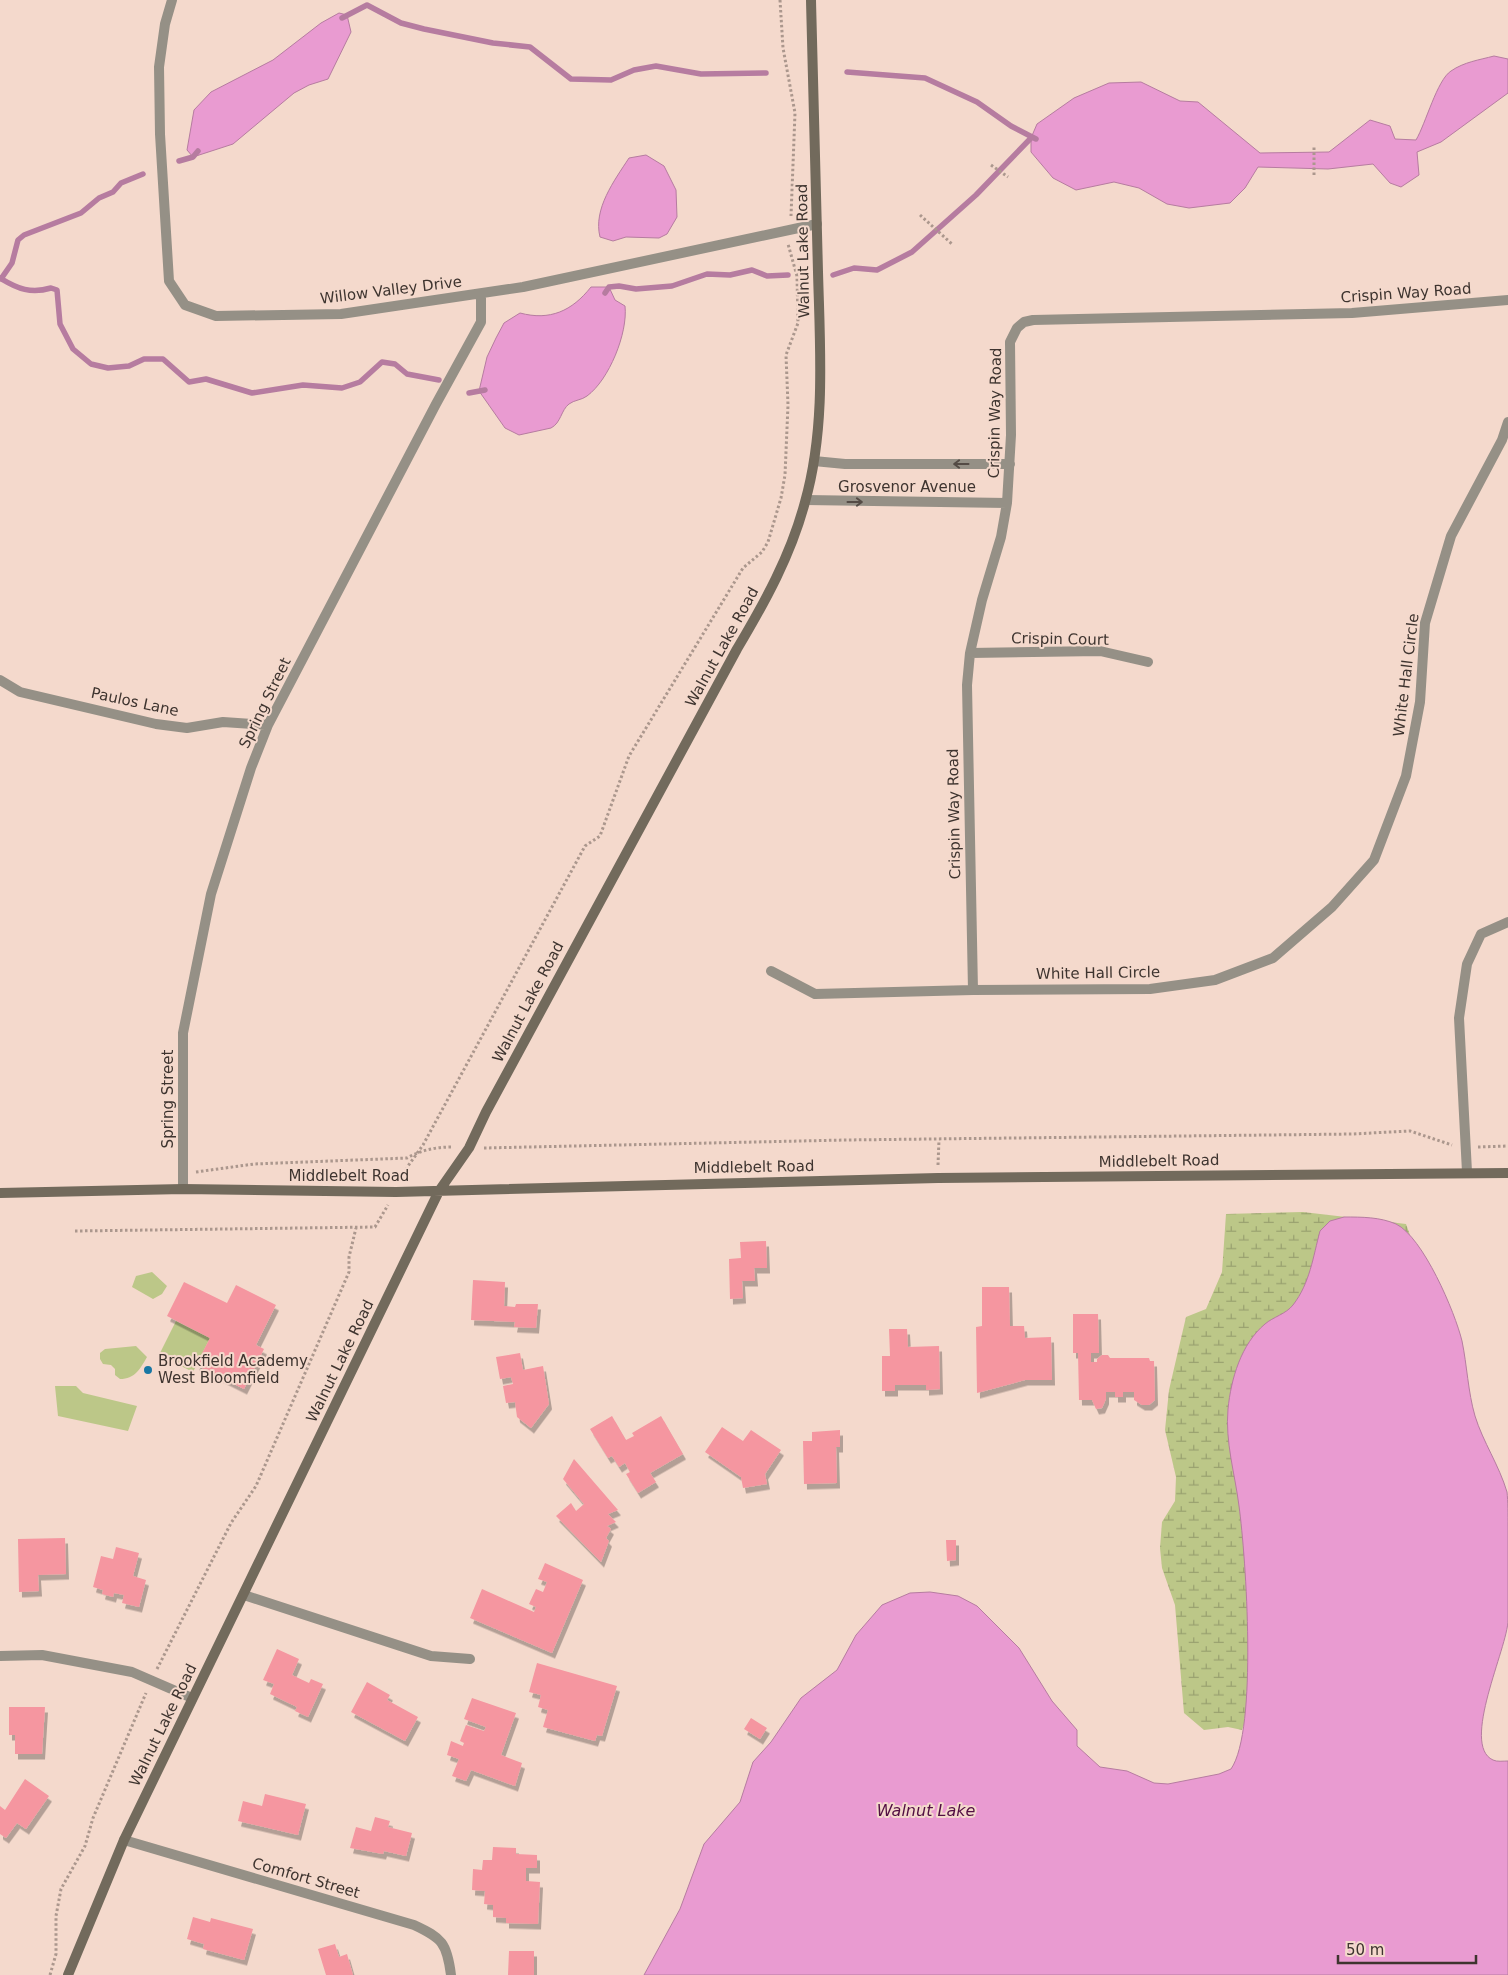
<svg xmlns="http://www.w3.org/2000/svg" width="1508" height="1975" font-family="'DejaVu Sans',sans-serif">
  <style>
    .wetland { fill: url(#wetland-marsh) }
    .park { fill: #bcc788 }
    .water { fill: #e99bd1; stroke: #b67ca0 }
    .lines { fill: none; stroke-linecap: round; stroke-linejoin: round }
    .stream { stroke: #b67ca0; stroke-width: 5.5 }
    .building { fill: #f596a0; filter: url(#shadow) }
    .path { stroke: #ab978d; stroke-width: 3; stroke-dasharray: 2.5 2.5; stroke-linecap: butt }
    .lane { stroke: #959086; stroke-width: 10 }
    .street { stroke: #959086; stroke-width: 10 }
    .secondary { stroke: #726a5c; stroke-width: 10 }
    .oneway { stroke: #544b45 }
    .poi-dot { fill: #1877a4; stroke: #f4d9cc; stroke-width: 2 }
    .labels { text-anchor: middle; stroke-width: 4; stroke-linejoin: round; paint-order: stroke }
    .street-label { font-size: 15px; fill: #3e342f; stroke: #f4d9cc }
    .poi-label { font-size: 15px; fill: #3e342f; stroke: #f4d9cc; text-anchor: start }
    .water-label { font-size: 16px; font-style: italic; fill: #520e43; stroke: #f4d9cc }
  </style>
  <defs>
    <pattern id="wetland-marsh" width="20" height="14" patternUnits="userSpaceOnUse" patternTransform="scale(1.25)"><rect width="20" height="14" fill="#bcc788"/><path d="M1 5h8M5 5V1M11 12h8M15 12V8" fill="none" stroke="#9aa270"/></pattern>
    <filter id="shadow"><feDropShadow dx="3" dy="5.5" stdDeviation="0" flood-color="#0004"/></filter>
  </defs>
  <rect width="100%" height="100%" fill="#f4d9cc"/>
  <!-- wetland -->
  <path class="wetland" d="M1303,1212L1406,1224L1410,1235L1242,1730L1228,1727L1204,1730L1184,1713L1175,1605L1162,1568L1160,1548L1162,1522L1175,1501L1176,1477L1165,1430L1169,1390L1186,1317L1206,1309L1222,1272L1226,1214Z"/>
  <!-- park -->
  <path class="park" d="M152,1272L167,1286L162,1294L153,1299L132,1287L136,1276Z
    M176,1321L210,1338L193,1372L159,1355Z
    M136,1346L147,1357C140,1369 135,1379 120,1379L115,1375V1369L111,1365L103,1364L100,1359V1353L105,1349Z
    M55,1386H76L83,1393L137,1406L128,1431L58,1416Z"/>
  <!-- water -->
  <path class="water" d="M339,13L347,15L351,32L328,79L309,85L294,93L233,144L193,157L187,150L194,110L211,92L273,60L321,23Z
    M1494,56L1508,59V93L1441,142L1417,152L1419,175L1401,187L1390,183L1373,164L1328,169L1258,167L1245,188L1230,203L1189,208L1167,204L1139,188L1114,182L1076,190L1053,178L1031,152V138L1037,124L1074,98L1109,83L1141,82L1180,101L1198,102L1260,153L1329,152L1370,120L1390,126L1395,139L1416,140C1426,123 1437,80 1451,71C1464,62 1479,60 1494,56Z
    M646,155L664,166L676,190L677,217L667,234L659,238L626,237L613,241L600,237C593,209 614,181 629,158Z
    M591,287H609L615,300L625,306C628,333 609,380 587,396C582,400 574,400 569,404C561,410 561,423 551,428L519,435L505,428L479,391L487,357L496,338L504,323L520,313C550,321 572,311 591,287Z
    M1344,1217C1362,1217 1380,1217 1396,1224C1423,1237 1455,1312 1462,1341C1467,1365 1468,1392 1475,1416C1483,1442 1499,1465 1507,1492C1508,1501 1508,1515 1508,1526C1508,1557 1508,1589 1508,1620C1508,1647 1460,1745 1493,1760C1497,1762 1503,1761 1508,1761V1975H644L680,1909L704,1844L740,1802L753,1762L771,1742L801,1698L837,1670L856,1635L882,1605L910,1593L930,1592L958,1596L977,1606L1019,1648L1052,1701L1077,1730V1746L1100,1767L1127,1771L1154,1783L1168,1784L1219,1774L1231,1769C1258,1730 1246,1557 1239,1506C1235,1474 1225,1442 1228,1409C1231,1379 1241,1344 1265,1324C1273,1317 1286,1314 1293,1305C1310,1283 1313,1257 1320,1231L1330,1221Z"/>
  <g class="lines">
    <!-- stream -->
    <path class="stream" d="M342,18L367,5L401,23L424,29L493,43L530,47L571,79L611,80L634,70L656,66L701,74L766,73
      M847,72L925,78L977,102L1011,126L1036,139
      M179,161L193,157L198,151
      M833,275L854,268L877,270L912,252L976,195L1031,138
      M0,278C18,289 31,294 51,288L57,290L60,324L73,349L91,364L108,368L129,366L144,359H163L189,382L206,379L252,393L303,385L342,388L360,382L382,362L395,364L407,374L439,380
      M1,279L12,263L18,240L24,235L81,213L99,198L113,192L121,183L143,174
      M605,293L609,287L619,286L636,289L672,286L707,274L730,275L752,270L767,276L788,275
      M469,393L485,390"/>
  </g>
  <!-- building -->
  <path class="building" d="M766,1241L767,1268H754L755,1281H742L743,1298L730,1299L729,1259L741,1258L740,1242Z
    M473,1280L505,1282L504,1306L515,1307L516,1304H538L536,1328L514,1327L515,1322L471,1320Z
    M184,1282L227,1303L236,1285L276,1305L256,1345L264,1349L244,1389L196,1365L210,1338L167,1316Z
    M982,1287H1009L1010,1326H1024L1025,1338L1051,1337L1052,1380H1025L977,1393L976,1327L982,1326Z
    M1073,1314H1098L1099,1353H1091V1362H1097V1359L1102,1355H1108L1110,1358H1149L1150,1361H1154L1155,1400L1149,1405H1142L1134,1400V1392H1123V1397H1115V1392H1106V1399L1102,1408L1096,1409L1092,1400H1079L1078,1353H1073Z
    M889,1329H907L908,1347L939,1346L940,1389L926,1390V1385H895V1391H882V1356H890Z
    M520,1353L523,1370L543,1366L549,1404L531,1428L517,1417L515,1402L506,1403L503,1386L513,1384L511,1377L500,1379L496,1357Z
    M612,1416L626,1440L634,1436L632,1433L661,1416L683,1454L650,1473L656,1482L638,1493L626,1474L630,1472L625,1463L619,1467L612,1456L608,1458L590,1429Z
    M722,1427L743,1441L751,1430L781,1450L765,1474L767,1484L743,1488L741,1477L705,1452Z
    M840,1430V1447H836L837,1483L804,1484L803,1441H812V1432Z
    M574,1459L618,1510L608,1514L616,1522L607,1526L611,1529L606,1538L609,1541L601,1562L556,1516L571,1503L576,1511L584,1504L563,1479Z
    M65,1538L66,1574L38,1575L39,1591L19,1592L18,1539Z
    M946,1540H956V1560L947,1561Z
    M116,1547L139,1553L133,1576L146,1580L139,1607L122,1603L124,1595L114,1593L113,1597L102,1594L103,1590L93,1587L101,1556L113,1559Z
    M545,1563L583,1580L552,1653L470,1618L482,1589L534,1612L536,1607L529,1604L536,1589L543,1592L547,1582L538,1579Z
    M277,1649L299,1659L292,1675L309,1683L311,1679L323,1684L308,1717L295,1711L297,1707L270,1694L274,1684L263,1680Z
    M537,1663L617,1686L602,1736L597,1735L595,1741L543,1727L548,1710L538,1707L541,1695L529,1692Z
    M367,1682L390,1695L387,1700L418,1717L405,1741L351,1712Z
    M472,1698L516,1713L501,1755L522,1763L515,1786L471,1770L466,1781L452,1776L459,1759L447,1755L451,1741L463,1746L464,1743L460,1741L466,1725L484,1731L486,1727L464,1719Z
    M9,1707H45L42,1754H15V1735H9Z
    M751,1718L767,1728L760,1739L744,1729Z
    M25,1779L49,1796L26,1829L17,1823L6,1838L0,1834V1806L5,1810Z
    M265,1794L306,1804L298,1835L238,1821L243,1801L262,1806Z
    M375,1817L390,1821L388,1827L412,1833L406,1856L384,1851L383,1854L350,1848L356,1827L371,1831Z
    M493,1847L516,1848V1854L537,1855V1868H526V1881L540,1882L538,1924L506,1923V1918L493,1917V1905L484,1904L485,1891L472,1890L473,1869L482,1870L483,1860H492Z
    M193,1917L210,1922L211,1918L253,1929L244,1960L203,1949L204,1944L187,1939Z
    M335,1944L339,1957L347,1954L353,1975H326L318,1949Z
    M509,1951H534V1975H508Z"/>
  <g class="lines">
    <!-- path -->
    <path class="path" d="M780,0L783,48L795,113L791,216
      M991,165L1008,177
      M1314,175V147
      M920,215L952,244
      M1478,1147L1508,1146
      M484,1148L845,1140L1352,1134L1410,1131L1452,1145
      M938,1165L939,1140
      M196,1172L254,1164L407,1158C421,1150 436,1147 452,1147
      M402,1179L408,1166L423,1145L585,846L600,836L629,756L743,568L762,552L768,542L781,498L785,475L788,405L786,355L798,323L797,276L788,244
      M75,1231L375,1227L388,1205
      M157,1669L231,1523L256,1486L349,1272V1257L356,1228
      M50,1975L56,1954V1916L61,1889L85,1846L93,1818L146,1693"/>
    <!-- lane -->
    <path class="lane" d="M1467,1172L1459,1018L1467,964L1481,934L1508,922
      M244,1595L431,1656L470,1659"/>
    <!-- street -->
    <path class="street" d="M172,0L165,24L159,67L160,134L169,281L185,305L216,316L341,314L523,287L817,224
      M814,461L845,464H1010
      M806,500L1007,503
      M970,653L1100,651L1148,662
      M0,680L20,692L156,724L187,728L223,722L268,725
      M771,971L815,994L973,990L1150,989L1215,980L1273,958L1332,907L1374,860L1406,776L1420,702L1425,623L1451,536L1502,440L1508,422
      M973,990L967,685L970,653L982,600L1001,537L1007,503L1011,435L1010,342L1017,328L1024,322L1033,320L1352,313L1508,300
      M183,1189V1033L211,894L251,768L268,725L436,404L481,322V294
      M0,1656L42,1655L132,1672L192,1698
      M124,1840L414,1925C442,1938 447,1943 451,1975"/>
    <!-- secondary -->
    <path class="secondary" d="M0,1193L183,1189L396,1192L938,1178L1508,1173
      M68,1975L124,1840L439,1191L469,1148L486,1112L737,649C765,602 791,555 805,502C826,428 820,348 818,272C816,182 813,91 811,0"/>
  </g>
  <!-- one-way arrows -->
  <defs><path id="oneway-shaft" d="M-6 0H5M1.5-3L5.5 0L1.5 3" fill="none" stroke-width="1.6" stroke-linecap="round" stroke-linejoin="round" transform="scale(1.25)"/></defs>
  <g class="oneway">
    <use href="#oneway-shaft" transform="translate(961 464) rotate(180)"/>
    <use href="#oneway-shaft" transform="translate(855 502)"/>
  </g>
  <!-- markers -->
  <circle class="poi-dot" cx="148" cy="1370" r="5"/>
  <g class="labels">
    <!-- street labels -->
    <g class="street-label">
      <text transform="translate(803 251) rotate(-91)" y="5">Walnut Lake Road</text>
      <text transform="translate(391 290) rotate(-7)" y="5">Willow Valley Drive</text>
      <text transform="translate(1406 293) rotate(-4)" y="5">Crispin Way Road</text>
      <text transform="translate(995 413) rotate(-89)" y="5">Crispin Way Road</text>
      <text x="907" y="492">Grosvenor Avenue</text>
      <text transform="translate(1060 639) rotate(1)" y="5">Crispin Court</text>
      <text transform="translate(722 647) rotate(-61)" y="5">Walnut Lake Road</text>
      <text transform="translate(1406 675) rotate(-83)" y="5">White Hall Circle</text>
      <text transform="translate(135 702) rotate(12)" y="5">Paulos Lane</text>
      <text transform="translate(265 703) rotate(-64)" y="5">Spring Street</text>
      <text transform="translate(954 814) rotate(-91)" y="5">Crispin Way Road</text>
      <text transform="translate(1098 973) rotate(-1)" y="5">White Hall Circle</text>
      <text transform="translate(528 1002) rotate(-62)" y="5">Walnut Lake Road</text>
      <text transform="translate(168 1099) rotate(-90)" y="5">Spring Street</text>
      <text transform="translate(1159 1161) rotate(-1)" y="5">Middlebelt Road</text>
      <text transform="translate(754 1167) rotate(-1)" y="5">Middlebelt Road</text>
      <text x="349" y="1181">Middlebelt Road</text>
      <text transform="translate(340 1361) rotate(-64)" y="5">Walnut Lake Road</text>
      <text transform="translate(163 1725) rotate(-64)" y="5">Walnut Lake Road</text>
      <text transform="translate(306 1878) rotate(16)" y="5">Comfort Street</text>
    </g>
    <!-- poi labels -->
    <g class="poi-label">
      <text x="158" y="1366">Brookfield Academy<tspan x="158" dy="17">West Bloomfield</tspan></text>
    </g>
    <!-- water labels -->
    <g class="water-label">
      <text x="926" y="1816">Walnut Lake</text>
    </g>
  </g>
  <!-- scale -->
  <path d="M1338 1955v8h138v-8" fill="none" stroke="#3e342f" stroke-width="2.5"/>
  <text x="1346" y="1955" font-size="15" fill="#3e342f" stroke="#f4d9cc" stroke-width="4" paint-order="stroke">50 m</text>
</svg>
